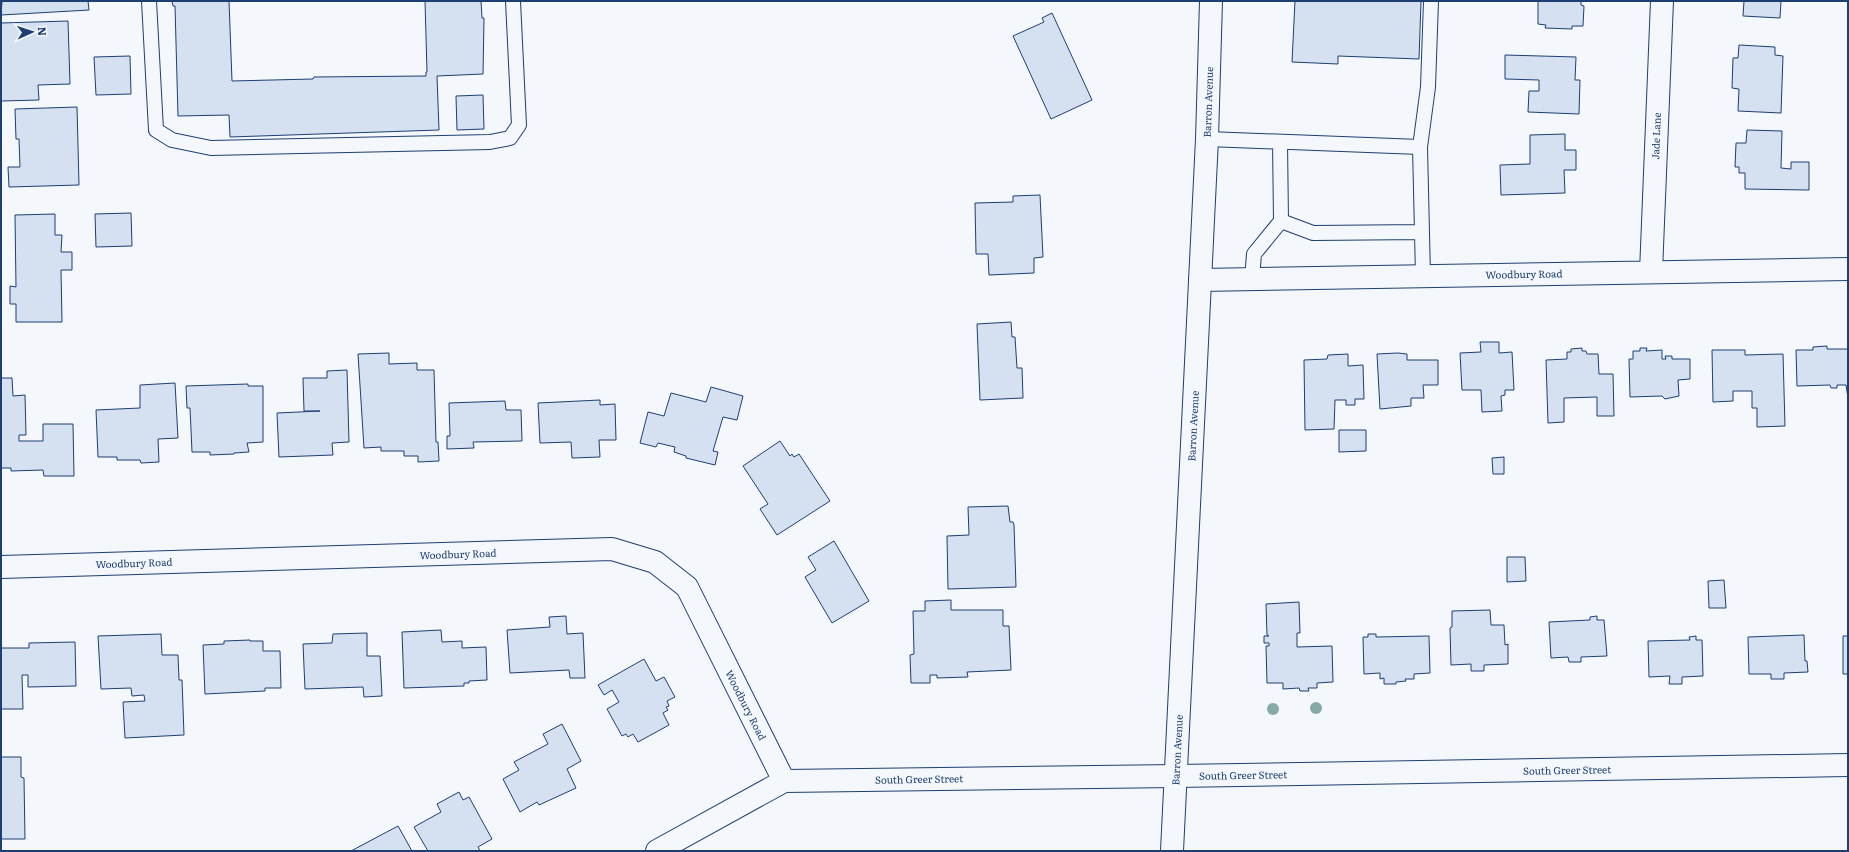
<svg xmlns="http://www.w3.org/2000/svg" width="1849" height="852" font-family="Literata,serif">
  <style>
    .building { fill: #d5e0f0; stroke: #1d3f73 }
    .lines { fill: none; stroke-linecap: round; stroke-linejoin: round }
    .service-casing { stroke: #1d3f73; stroke-width: 16 }
    .minor-casing { stroke: #1d3f73; stroke-width: 24 }
    .secondary-casing { stroke: #1d3f73; stroke-width: 24 }
    .service { stroke: #f4f7fb; stroke-width: 14 }
    .minor { stroke: #f4f7fb; stroke-width: 22 }
    .secondary { stroke: #f4f7fb; stroke-width: 22 }
    .tree { fill: #86aba6 }
    .labels { text-anchor: middle; stroke-width: 3; stroke-linejoin: round; paint-order: stroke }
    .street-label { font-size: 10px; fill: #1d3f73; stroke: #f4f7fb }
  </style>
  <rect width="100%" height="100%" fill="#f4f7fb"/>
  <!-- building -->
  <path class="building" d="M2,1H88L89,10L1,15Z
    M172,1H229L232,81L313,79L314,77L426,76V72H427L425,1H481L482,18H484L483,74L437,76L439,130L230,137L229,115L178,116L175,6H173Z
    M1295,1H1421L1419,59L1338,56V64L1292,62Z
    M1538,1H1581V5L1584,6L1583,26H1572V29L1545,28L1546,25L1538,24Z
    M1744,1H1781L1780,18L1743,16Z
    M1052,13L1092,100L1051,119L1013,36L1044,22L1042,18Z
    M68,21L70,84L38,85L39,100L1,101V23Z
    M1739,45L1775,47V55L1783,56L1781,113L1738,111L1739,89L1732,88L1733,58H1738Z
    M1505,55L1576,57L1575,80H1580L1579,114L1528,112L1529,91H1539V80L1505,79Z
    M130,56L131,94L96,95L94,57Z
    M483,95L484,129L457,130L456,96Z
    M77,107L79,185L9,187L8,167H20L19,139H16L15,109Z
    M1747,130L1782,131L1781,168L1791,169V162H1809V190L1745,189V173H1739V167H1735L1736,143H1746Z
    M1565,134V150H1576V170H1564L1565,193L1501,195L1500,165L1530,164V135Z
    M1040,195L1043,257L1034,258V273L989,275L988,254H976L975,203L1013,202V196Z
    M131,213L132,246L96,247L95,214Z
    M55,214V235H62L61,252H72V270H61L62,322H16V304H10V286L16,287L15,215Z
    M1011,322L1012,337H1015L1017,368H1022L1023,398L980,400L977,324Z
    M1480,342H1499V353L1512,352L1514,390H1505V395L1501,396L1502,411L1482,412L1481,390H1462L1460,353L1481,352Z
    M1827,346V349H1848V398L1846,385H1837V388H1831L1830,385L1797,386L1796,350H1813V347Z
    M1582,348V351H1586L1587,354H1598L1599,374H1613L1614,416H1597V397L1564,398V422L1548,423L1546,360L1567,359V352H1571V349Z
    M1640,348H1647L1646,351L1662,350V359H1666L1665,356H1672V359H1690V379L1678,380L1679,396L1665,399L1662,396L1630,397L1629,359H1633V351H1640Z
    M1712,350H1745V355L1783,354L1785,426L1757,427V408H1752V391H1733V401L1713,402Z
    M389,353V364L417,363V370H434L436,442H438L439,461L418,462V456H404V451H381V447L364,448L358,354Z
    M1398,353L1407,354V360H1438V385H1423L1424,398H1411V406L1380,409L1377,354Z
    M1348,354V366L1363,365L1364,399H1355V405H1346V400H1335L1334,429L1305,430L1304,360L1327,359L1328,355Z
    M347,370L349,442L332,443L333,455L279,457L277,413L320,411H304L303,378H327V371Z
    M1,378H12L13,396L25,395L26,435H19V441H43V424H73L74,476H44L43,470L11,471V468H1Z
    M175,383L178,438L158,439L159,462L141,463L140,460H117V457H98L96,410L140,408V385Z
    M248,384V386H263V442L247,443L249,452L234,453V454L210,455V452H192L190,408H187L186,386Z
    M711,387L743,396L737,420L723,417L713,451L718,452L715,465L686,458V456L674,452L675,447L658,443L656,447L640,443L648,412L664,416L671,393L706,402Z
    M600,400V405L615,404L616,440H599L600,457L572,458L571,442L540,443L538,403Z
    M505,401L506,410H521L522,441L473,442L474,448L447,449V436H450L449,403Z
    M1339,430H1366V451L1339,452Z
    M780,441L790,456L792,454L794,457L799,454L830,501L777,535L760,509L768,504L743,466Z
    M1504,457V474H1493L1492,458Z
    M1008,506L1010,522H1013L1014,525L1016,587L948,589L947,536L969,535L968,507Z
    M834,541L869,601L832,623L805,577L816,570L808,557Z
    M1507,557H1525L1526,581L1507,582Z
    M1724,580L1726,608H1709L1708,581Z
    M951,600V610H1003V626H1009L1011,670L967,672L968,677L937,678V675H930V683H911L910,655L914,654L913,611H925V601Z
    M1299,602L1300,633H1297V647L1332,646L1333,682L1317,683V688H1308L1309,691H1300L1299,688L1283,689V683H1267L1266,646H1269V643H1264V636H1269L1267,635L1266,604Z
    M1490,610L1491,625H1504L1505,645L1508,644V664L1484,665V671H1471V664L1451,665L1450,628L1452,627V611Z
    M566,616L567,634L583,633L585,678H570L569,670L510,673L507,630L550,627L549,617Z
    M1597,616V620H1604L1607,656L1581,657V662H1569L1568,657L1551,658L1549,622L1590,620V617Z
    M441,630L442,642L462,641V648L486,647L487,680L469,681V683H464V686L404,688L402,632Z
    M367,633V656H380L382,696L364,697L363,687L305,689L303,644L332,643L333,634Z
    M161,634L162,655H178L179,680H182L184,735L125,738L123,702L145,701L144,695L132,696L131,688L101,689L98,636Z
    M1368,634H1376V637L1429,636L1430,673L1414,674V679H1405L1406,681L1396,682V684H1384V678L1380,679V673L1364,674L1363,637H1368Z
    M1804,635L1805,661H1807L1808,672L1784,673V679H1771V674H1749L1748,637Z
    M1696,636V640H1702L1703,676L1682,677V684H1669L1670,676L1649,677L1648,641L1690,640L1689,637Z
    M1843,636H1848V674H1843Z
    M250,640V641H263V651H280L281,688H265V691L205,694L203,645L224,644V641Z
    M75,642L76,686L28,687V675H22L23,709H1V648H29V643Z
    M644,659L656,681L664,677L675,697L667,701L669,706L666,707L668,710L663,713L669,725L638,742L633,734L628,737L626,734L622,736L607,709L619,702L612,690L604,695L598,685Z
    M562,724L581,761L567,769L576,788L539,805L537,802L520,812L503,779L519,770L514,762L548,744L543,734Z
    M1,757H21V777L24,778L25,839H1Z
    M459,792L463,800L469,797L492,839L478,847L480,851H428L414,827L441,812L437,804Z
    M398,826L412,851H351Z"/>
  <g class="lines">
    <defs>
      <path id="service" d="M149,1L156,130L172,140L211,148L490,142L510,138L519,125L513,1
        M1207,139L1420,147L1423,276
        M1420,147L1428,87L1431,1
        M1281,221L1313,233L1422,232
        M1252,279L1254,254L1281,221L1280,142"/>
      <path id="minor" d="M1651,272L1662,1
        M1200,280L1848,269
        M1,567L612,549L655,562L687,587L784,781
        M657,851L784,781L1176,776L1848,765"/>
      <path id="secondary" d="M1172,851L1207,139L1211,1"/>
    </defs>
    <!-- service casing -->
    <use href="#service" class="service-casing"/>
    <!-- minor casing -->
    <use href="#minor" class="minor-casing"/>
    <!-- secondary casing -->
    <use href="#secondary" class="secondary-casing"/>
    <!-- service -->
    <use href="#service" class="service"/>
    <!-- minor -->
    <use href="#minor" class="minor"/>
    <!-- secondary -->
    <use href="#secondary" class="secondary"/>
  </g>
  <!-- trees -->
  <g class="tree">
    <circle cx="1316" cy="708" r="6"/>
    <circle cx="1273" cy="709" r="6"/>
  </g>
  <g class="labels">
    <!-- street labels -->
    <g class="street-label">
      <text transform="translate(1208 102) rotate(-88)" y="4">Barron Avenue</text>
      <text transform="translate(1656 136) rotate(-88)" y="4">Jade Lane</text>
      <text transform="translate(1524 274) rotate(-1)" y="4">Woodbury Road</text>
      <text transform="translate(1193 426) rotate(-87)" y="4">Barron Avenue</text>
      <text transform="translate(458 554) rotate(-2)" y="4">Woodbury Road</text>
      <text transform="translate(134 563) rotate(-2)" y="4">Woodbury Road</text>
      <text transform="translate(746 705) rotate(63)" y="4">Woodbury Road</text>
      <text transform="translate(1177 750) rotate(-87)" y="4">Barron Avenue</text>
      <text transform="translate(1567 770) rotate(-1)" y="4">South Greer Street</text>
      <text transform="translate(1243 775) rotate(-1)" y="4">South Greer Street</text>
      <text transform="translate(919 779) rotate(-1)" y="4">South Greer Street</text>
    </g>
  </g>
  <!-- border -->
  <rect width="1849" height="852" fill="none" stroke="#1d3f73" stroke-width="4"/>
  <!-- north arrow -->
  <g transform="translate(32 32) rotate(87)" stroke="#f4f7fb" stroke-width="3" paint-order="stroke">
  <path d="M0-3L7 15L0 10L-7 15Z" fill="#1d3f73"/>
  <text y="-6" font-size="11" font-weight="bold" text-anchor="middle" fill="#1d3f73">N</text>
  </g>
</svg>
